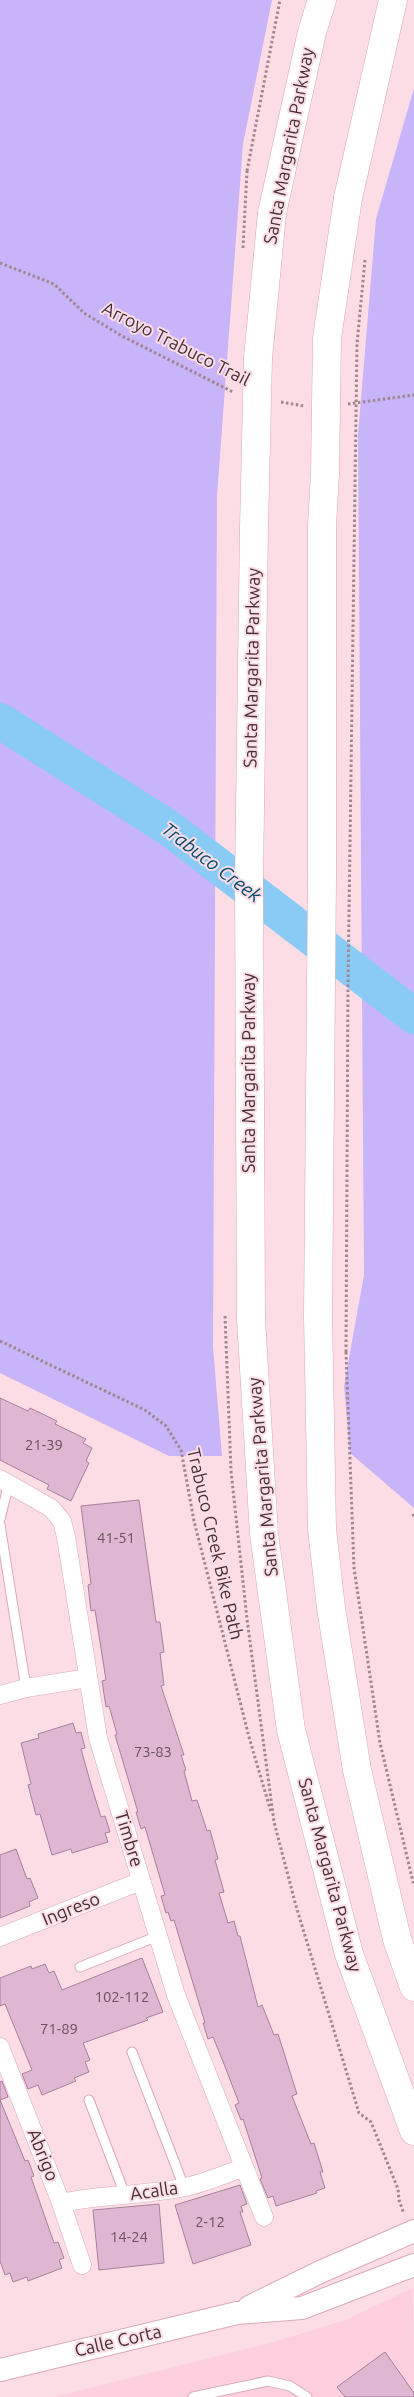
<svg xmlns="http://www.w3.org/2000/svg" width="414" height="2397" font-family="Ubuntu,sans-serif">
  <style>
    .built { fill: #fecfde }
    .green { fill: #c8b4f8 }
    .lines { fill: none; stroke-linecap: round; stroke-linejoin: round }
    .river { stroke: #8acbf6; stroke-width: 36 }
    .building { fill: #e0b7d3; stroke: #a7809b }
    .service-casing { stroke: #daa9b8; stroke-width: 11 }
    .minor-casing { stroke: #daa9b8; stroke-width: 19 }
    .tertiary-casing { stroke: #daa9b8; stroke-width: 24 }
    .primary-casing { stroke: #daa9b8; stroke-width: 29 }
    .path { stroke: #a0868e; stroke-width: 3; stroke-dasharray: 2.5 2.5; stroke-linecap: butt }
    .service { stroke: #fff; stroke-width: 9 }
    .minor { stroke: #fff; stroke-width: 18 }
    .tertiary { stroke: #fff; stroke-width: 22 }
    .primary { stroke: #fff; stroke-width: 28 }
    .primary-bridge-casing { stroke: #daa9b8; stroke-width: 29; stroke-linecap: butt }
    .path-bridge { stroke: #a0868e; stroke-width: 3; stroke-dasharray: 2.5 2.5; stroke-linecap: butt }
    .primary-bridge { stroke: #fff; stroke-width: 28 }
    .labels { text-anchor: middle; stroke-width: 4; stroke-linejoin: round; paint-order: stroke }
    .number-label { font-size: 15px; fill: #6a515c }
    .street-label { font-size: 18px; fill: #432f35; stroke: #fcdde6 }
    .water-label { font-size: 19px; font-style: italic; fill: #014a6c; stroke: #fcdde6 }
  </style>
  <rect width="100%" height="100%" fill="#fcdde6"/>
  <!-- built -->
  <path class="built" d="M413,2288L414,2397H55L274,2342L345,2320Z"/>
  <!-- green -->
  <path class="green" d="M0,0H272L243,144L217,496L213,1347L222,1456H169L0,1373Z
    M414,88V1508L350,1453L344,1386L364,1275L358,435L376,219Z"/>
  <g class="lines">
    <!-- river -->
    <path class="river" d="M0,721L169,828L414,1016"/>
  </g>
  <!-- building -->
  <path class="building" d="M0,1398L28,1411L30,1408L57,1421L55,1424L86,1439L83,1443L92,1448L86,1461L89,1463L71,1501L47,1489L49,1485L0,1460Z
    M139,1500L156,1622H160L164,1652L160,1653L164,1685L161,1686L184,1755H181L186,1770L184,1771L192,1801L197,1800L207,1831L210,1830L218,1859L215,1860L224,1892L219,1893L228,1923L234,1921L238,1936H240L258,2007L262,2005L274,2035L278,2034L297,2094L292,2096L311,2144L314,2143L323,2172H320L325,2188L316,2191L317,2193L276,2206L273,2196L268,2198L260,2179L262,2178L254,2153L243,2119L241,2120L235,2105L239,2103L224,2064L213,2037L208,2039L203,2023H205L174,1920L171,1921L168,1912L166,1913L161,1896L165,1895L145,1827L141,1829L136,1812H138L115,1735L117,1734L109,1706L106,1707L102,1681L106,1680L95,1610L91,1611L88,1585L91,1584L81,1506Z
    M73,1723L76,1733L81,1732L85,1748L81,1749L92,1788L101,1817L105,1816L110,1832L105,1833L108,1842L72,1853L71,1849L52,1855L40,1814L36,1815L28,1785L31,1784L21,1743L39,1738L38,1734Z
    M16,1849L27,1879L30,1878L38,1898L29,1902L30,1906L0,1918V1855Z
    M142,1958L163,2012L146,2018L148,2020L83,2043L90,2060L85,2062L89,2072L74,2078L76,2081L42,2095L38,2085L28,2089L22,2074L32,2070L5,2004L0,2006V1978L31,1966L32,1969L45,1964L49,1973L54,1971L62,1990Z
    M2,2081L8,2097L0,2100V2082Z
    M0,2100L25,2161L28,2160L34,2176L31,2177L54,2243L58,2242L64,2258L59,2260L62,2268L28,2281L27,2277L13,2282L10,2273L5,2275L0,2261Z
    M240,2185L247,2204L241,2206L243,2212H240L251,2245L193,2264L175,2205Z
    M159,2204L164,2263L99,2270L93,2210Z
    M385,2352L414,2393V2397H345L337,2387Z"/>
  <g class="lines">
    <defs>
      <path id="service" d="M0,1519L9,1483
        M0,1525L26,1688
        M80,1967L158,1936
        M132,2052L184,2187
        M89,2100L125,2195
        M193,2397L268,2381L290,2386L307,2397"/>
      <path id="minor" d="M0,1479L51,1508L62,1521L66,1537L98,1738L176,1995L264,2217
        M0,1695L26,1688L88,1678
        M0,1937L141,1881
        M0,2047L61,2203L82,2265
        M61,2203C102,2194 144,2196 185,2187C205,2183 224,2175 244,2167"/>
      <path id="tertiary" d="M249,2307L320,2272L414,2231
        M0,2370L237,2313L302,2308L414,2265"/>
      <path id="primary" d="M348,198L393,0
        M272,213L312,32L322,0
        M325,474L322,525V877L318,1316L322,1529L331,1608L357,1770L397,1939L414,1987
        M251,1319L264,1534L291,1730L349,1954L414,2131"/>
    </defs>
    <!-- service casing -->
    <use href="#service" class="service-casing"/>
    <!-- minor casing -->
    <use href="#minor" class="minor-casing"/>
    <!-- tertiary casing -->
    <use href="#tertiary" class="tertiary-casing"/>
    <!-- primary casing -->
    <use href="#primary" class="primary-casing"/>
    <!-- path -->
    <path class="path" d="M247,171L280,0
      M0,263L54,284L84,313L122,336L233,392
      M281,402L304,406
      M348,404L414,395
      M225,1316L231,1471L247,1619L274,1822L296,1906L359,2113L371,2122L398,2189L399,2200L404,2214
      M0,1341L145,1410L166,1426L181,1450L194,1521L249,1737L271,1812
      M346,1352L354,1568L380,1743L414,1886
      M413,1514L414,1517"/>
    <!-- service -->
    <use href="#service" class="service"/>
    <!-- minor -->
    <use href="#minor" class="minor"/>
    <!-- tertiary -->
    <use href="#tertiary" class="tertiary"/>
    <!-- primary -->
    <use href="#primary" class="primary"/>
    <defs>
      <path id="primary-bridge" d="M325,474L327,338L348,198
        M251,1319L249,879L254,528L258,358L272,213"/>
    </defs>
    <!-- primary-bridge casing -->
    <use href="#primary-bridge" class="primary-bridge-casing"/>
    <!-- path-bridge -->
    <path class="path-bridge" d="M243,248L247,171
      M346,1352L348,986L357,344L365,260"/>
    <!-- primary-bridge -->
    <use href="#primary-bridge" class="primary-bridge"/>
  </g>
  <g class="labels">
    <!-- number labels -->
    <g class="number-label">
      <text x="44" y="1450">21-39</text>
      <text x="116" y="1543">41-51</text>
      <text x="153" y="1757">73-83</text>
      <text x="122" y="2002">102-112</text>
      <text x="59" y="2034">71-89</text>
      <text x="210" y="2227">2-12</text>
      <text x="129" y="2242">14-24</text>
    </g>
    <!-- street labels -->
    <g class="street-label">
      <text transform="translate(289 146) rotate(-79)" y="6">Santa Margarita Parkway</text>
      <text transform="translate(176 344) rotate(27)" y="6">Arroyo Trabuco Trail</text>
      <text transform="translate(252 668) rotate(-89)" y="6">Santa Margarita Parkway</text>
      <text transform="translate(249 1073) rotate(-90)" y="6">Santa Margarita Parkway</text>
      <text transform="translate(263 1477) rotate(-95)" y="6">Santa Margarita Parkway</text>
      <text transform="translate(215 1544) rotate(77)" y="6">Trabuco Creek Bike Path</text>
      <text transform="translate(129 1839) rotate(73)" y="6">Timbre</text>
      <text transform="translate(330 1875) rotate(75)" y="6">Santa Margarita Parkway</text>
      <text transform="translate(71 1909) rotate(-22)" y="6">Ingreso</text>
      <text transform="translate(43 2155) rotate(68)" y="6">Abrigo</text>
      <text transform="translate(154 2191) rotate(-8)" y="6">Acalla</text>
      <text transform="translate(118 2341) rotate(-13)" y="6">Calle Corta</text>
    </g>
    <!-- water labels -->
    <g class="water-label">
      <text transform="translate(212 862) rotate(37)" y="7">Trabuco Creek</text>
    </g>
  </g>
</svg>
